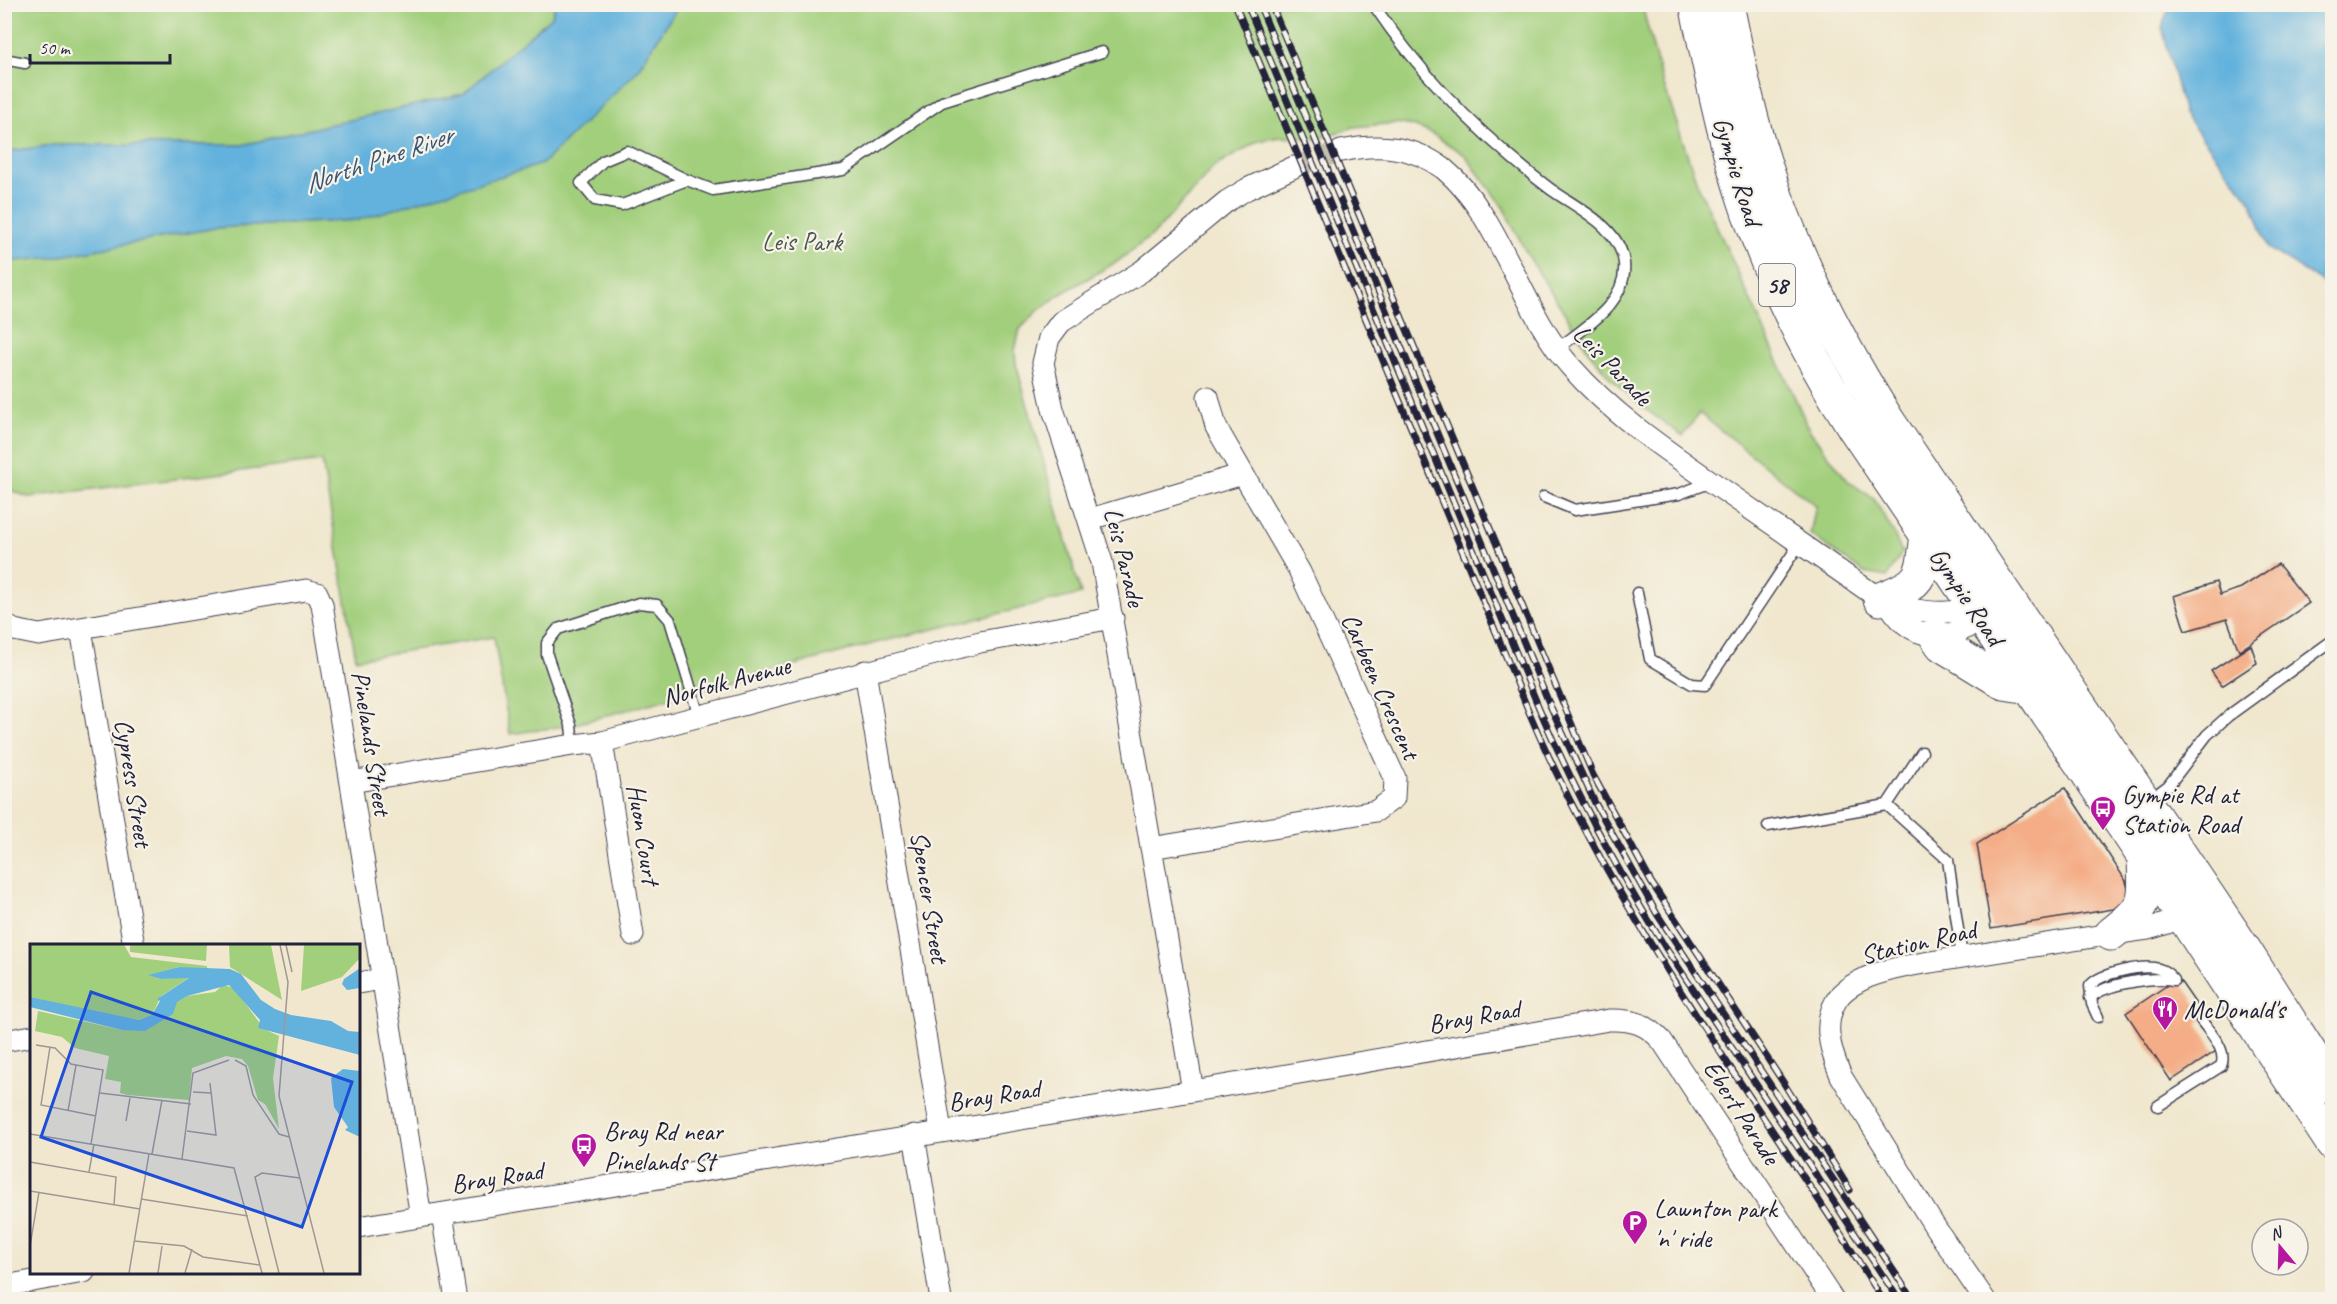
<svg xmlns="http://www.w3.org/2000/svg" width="2337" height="1304" font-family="Caveat,sans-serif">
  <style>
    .green { fill: #a2cf7c; stroke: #62785c; stroke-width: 1.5 }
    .water { fill: #63b2dd; stroke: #426a8c; stroke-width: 1.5 }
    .building { fill: #f4ad86 }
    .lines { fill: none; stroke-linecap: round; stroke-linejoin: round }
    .street-tunnel { stroke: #c7c0b1; stroke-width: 21; stroke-dasharray: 21 10; stroke-linecap: butt }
    .lane-casing { stroke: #414051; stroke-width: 13 }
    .street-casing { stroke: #414051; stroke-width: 23 }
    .highway-casing { stroke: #414051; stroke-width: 35 }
    .lane { stroke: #fff; stroke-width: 10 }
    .street { stroke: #fff; stroke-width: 21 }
    .highway { stroke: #fff; stroke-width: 33 }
    .rail-casing { stroke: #22223b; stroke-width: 7 }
    .rail { stroke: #f7f3e8; stroke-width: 4.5; stroke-dasharray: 14; stroke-linecap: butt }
    .labels { text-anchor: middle; stroke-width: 4.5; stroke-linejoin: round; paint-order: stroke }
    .shield { fill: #f7f3e8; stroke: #62616f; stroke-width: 1.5 }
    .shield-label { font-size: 24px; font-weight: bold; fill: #22223b }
    .street-label { font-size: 26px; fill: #22223b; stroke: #f7f3e8 }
    .park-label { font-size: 26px; fill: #48564e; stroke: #f7f3e8 }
    .poi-label { font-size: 26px; fill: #22223b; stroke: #f7f3e8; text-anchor: start }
    .water-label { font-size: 27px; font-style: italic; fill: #395474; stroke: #f7f3e8 }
    .inset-road { fill: none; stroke: #9e9893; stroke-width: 1.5 }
    .view { fill: #1d4ed8; fill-opacity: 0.15; stroke: #1d4ed8; stroke-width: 3 }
    .inset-edge { fill: none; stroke: #22223b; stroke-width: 3 }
  </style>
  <rect width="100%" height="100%" fill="#f7f3e8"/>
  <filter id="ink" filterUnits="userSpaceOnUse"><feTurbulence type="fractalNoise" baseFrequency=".0167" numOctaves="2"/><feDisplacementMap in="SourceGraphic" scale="12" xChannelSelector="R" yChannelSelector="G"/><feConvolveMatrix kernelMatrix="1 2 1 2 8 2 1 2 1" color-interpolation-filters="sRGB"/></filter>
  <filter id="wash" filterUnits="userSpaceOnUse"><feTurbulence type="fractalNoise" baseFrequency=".008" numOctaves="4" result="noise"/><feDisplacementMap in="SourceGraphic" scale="24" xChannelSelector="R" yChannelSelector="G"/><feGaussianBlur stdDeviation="1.35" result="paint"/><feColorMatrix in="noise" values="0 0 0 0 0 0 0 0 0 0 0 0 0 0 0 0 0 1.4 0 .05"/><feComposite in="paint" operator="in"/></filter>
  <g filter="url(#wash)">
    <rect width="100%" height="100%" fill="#f0e7ce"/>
    <!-- green -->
    <path class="green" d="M4,5H555L552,16L463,94L242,145H53L5,152Z
      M679,5H1642L1659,71L1697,183L1810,431L1848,481L1874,499L1892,530L1902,553L1887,577L1864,573L1810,534L1816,506L1699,413L1683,436L1641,406L1610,378L1590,353L1527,254L1503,207L1465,155L1431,133L1413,126L1396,123L1354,127L1317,139L1280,137L1258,141L1214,167L1155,233L1118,261L1059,295L1039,310L1020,329L1015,350L1016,364L1081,594L876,643L571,725L510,734L494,637L356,659L322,461L28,497L5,488L4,262L56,257L215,228L358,220L636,72Z"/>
    <!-- water -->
    <path class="water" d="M555,4L679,5L636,72L542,164L358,220L215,228L56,257L5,262V152L53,145H242L463,94L552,16Z
      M2170,5H2332V289L2268,248L2252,203L2184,114L2162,27Z"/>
    <g id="blocks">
      <!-- building -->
      <path class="building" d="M2278,564L2309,603L2239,651L2227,619L2185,631L2174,596L2216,582L2220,595L2241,588Z
        M2251,645L2257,663L2222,686L2211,671Z
        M2065,788L2126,881L2129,893L2125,903L2113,909L1991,929L1977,844Z
        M2178,978L2205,1017L2197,1023L2216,1051L2171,1081L2126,1013Z"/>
    </g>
  </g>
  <g filter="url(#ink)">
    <use href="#blocks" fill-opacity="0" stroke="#414051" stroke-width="1.5"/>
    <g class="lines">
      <!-- street-tunnel -->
      <path class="street-tunnel" d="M1294,167L1341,151"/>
      <defs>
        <path id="lane" d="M1373,4C1420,74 1482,137 1549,188C1576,208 1620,226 1624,263C1628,303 1584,328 1557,349
          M4,59L25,63
          M687,180L627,151L603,161L581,183L595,200L622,205L687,180L713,190L843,170L942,102L1102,52
          M1544,497L1575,510L1679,494L1711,482
          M1637,593L1650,659L1692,684L1705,685L1800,543
          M573,745L571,725L547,655V643L558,629L639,603L657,605L670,620L699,716
          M2148,801L2168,786L2207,735L2228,716L2329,643
          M1887,805L1922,752
          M1768,826L1887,805L1948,860L1962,957
          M2090,998C2105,983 2154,977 2174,980
          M2098,1017L2092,1004L2090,986C2099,973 2144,964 2159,969C2166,971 2170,975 2174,980
          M2158,1106L2221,1066C2228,1050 2210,1033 2201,1020"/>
        <path id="street" d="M1341,151C1378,143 1413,145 1444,169C1500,215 1521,311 1571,367C1613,415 1667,451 1719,487C1776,527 1833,566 1890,606C1917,649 1956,638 1992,614
          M1090,519L1243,474
          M1890,606C1923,611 1952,619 1983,602
          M4,624L14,630L39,635L306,590L317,593L322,604L421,1217
          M81,629L134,946
          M865,671L941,1131
          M602,742L633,935
          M351,782L573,745L602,742L980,642L1113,618
          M1151,848L1376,811L1394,798L1395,778L1300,572L1216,427L1208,397
          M358,983L382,979
          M4,1041L32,1036
          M1193,1091L1102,562L1053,409L1043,363L1049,338L1061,322L1142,271L1227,201L1247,189L1294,167
          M914,1135L941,1300
          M442,1214L456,1300
          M358,1227L1193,1091L1609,1020C1632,1019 1647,1024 1662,1041L1833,1300
          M4,1286L84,1272
          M1985,1300L1935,1227L1841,1076C1830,1050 1820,1019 1841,994C1848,987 1859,981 1868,977C1902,964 1941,961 1976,955C2033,946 2091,937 2148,929C2166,924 2179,920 2193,908"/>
        <path id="highway" d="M1696,4C1708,58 1718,112 1733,164C1760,258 1802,346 1854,428L2144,857L2332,1143
          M1727,4C1738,58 1748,112 1765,164C1794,256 1837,340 1889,422L2242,946L2332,1087
          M1880,599C1923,583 1922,578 1927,534
          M1935,635L1942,645L2004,683L2029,687
          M2111,934C2149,904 2145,903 2144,857"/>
      </defs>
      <!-- lane casing -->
      <use href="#lane" class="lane-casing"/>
      <!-- street casing -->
      <use href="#street" class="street-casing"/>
      <!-- highway casing -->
      <use href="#highway" class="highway-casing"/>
      <!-- lane -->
      <use href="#lane" class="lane"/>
      <!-- street -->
      <use href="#street" class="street"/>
      <!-- highway -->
      <use href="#highway" class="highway"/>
      <defs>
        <path id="rail" d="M1235,4L1529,712C1618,924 1762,1105 1883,1300
          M1247,4L1539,708C1575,792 1617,870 1665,947L1899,1300
          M1259,4L1549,703L1595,803L1657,914L1913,1300
          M1271,4L1593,775L1651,882L1783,1082L1850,1190"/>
      </defs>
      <!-- rail casing -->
      <use href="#rail" class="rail-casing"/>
      <!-- rail -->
      <use href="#rail" class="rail"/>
    </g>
  </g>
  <!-- icons -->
  <defs>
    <symbol id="bus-pin" viewBox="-11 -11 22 30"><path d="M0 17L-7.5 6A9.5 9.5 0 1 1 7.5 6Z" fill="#b5179e" stroke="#f7f3e8"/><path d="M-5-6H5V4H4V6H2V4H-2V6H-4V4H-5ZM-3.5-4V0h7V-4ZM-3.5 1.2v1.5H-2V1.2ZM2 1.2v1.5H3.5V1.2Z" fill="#fff"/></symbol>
    <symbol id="restaurant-pin" viewBox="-11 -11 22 30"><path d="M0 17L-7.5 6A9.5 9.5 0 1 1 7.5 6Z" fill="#b5179e" stroke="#f7f3e8"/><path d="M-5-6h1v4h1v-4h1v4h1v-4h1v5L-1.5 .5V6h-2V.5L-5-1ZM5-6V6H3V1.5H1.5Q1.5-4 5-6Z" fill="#fff"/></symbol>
    <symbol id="parking-pin" viewBox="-11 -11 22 30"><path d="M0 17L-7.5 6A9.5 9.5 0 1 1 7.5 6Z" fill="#b5179e" stroke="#f7f3e8"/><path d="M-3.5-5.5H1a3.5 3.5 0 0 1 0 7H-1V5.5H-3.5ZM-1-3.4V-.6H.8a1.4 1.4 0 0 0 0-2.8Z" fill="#fff"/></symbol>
  </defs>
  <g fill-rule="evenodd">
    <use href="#bus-pin" x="2088" y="794" width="30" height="40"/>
    <use href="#restaurant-pin" x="2150" y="994" width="30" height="40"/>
    <use href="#bus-pin" x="569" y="1131" width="30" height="40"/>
    <use href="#parking-pin" x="1620" y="1208" width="30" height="40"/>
  </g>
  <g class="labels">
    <!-- shield labels -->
    <rect class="shield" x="1759" y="264" width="36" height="42" rx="4.5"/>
    <g class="shield-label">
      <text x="1777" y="293">58</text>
    </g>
    <!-- street labels -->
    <g class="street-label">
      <text transform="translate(1738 171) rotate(73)" y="9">Gympie Road</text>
      <text transform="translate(1613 365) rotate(46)" y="9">Leis Parade</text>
      <text transform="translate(1125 557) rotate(76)" y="9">Leis Parade</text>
      <text transform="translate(1967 596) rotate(56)" y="9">Gympie Road</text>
      <text transform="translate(726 681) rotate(-15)" y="9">Norfolk Avenue</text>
      <text transform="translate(1381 686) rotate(66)" y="9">Carbeen Crescent</text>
      <text transform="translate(372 743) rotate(81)" y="9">Pinelands Street</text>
      <text transform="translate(134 783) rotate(81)" y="9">Cypress Street</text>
      <text transform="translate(644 834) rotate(81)" y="9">Huon Court</text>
      <text transform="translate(930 897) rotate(81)" y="9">Spencer Street</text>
      <text transform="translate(1918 942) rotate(-13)" y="9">Station Road</text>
      <text transform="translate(1474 1016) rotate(-10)" y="9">Bray Road</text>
      <text transform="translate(994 1095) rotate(-9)" y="9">Bray Road</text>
      <text transform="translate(1742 1112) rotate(57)" y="9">Ebert Parade</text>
      <text transform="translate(497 1177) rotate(-9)" y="9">Bray Road</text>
    </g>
    <!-- park labels -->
    <g class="park-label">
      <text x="802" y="250">Leis Park</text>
    </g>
    <!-- poi labels -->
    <g class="poi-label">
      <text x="2122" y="803">Gympie Rd at<tspan x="2122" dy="30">Station Road</tspan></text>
      <text x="2184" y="1018">McDonald's</text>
      <text x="604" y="1140">Bray Rd near<tspan x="604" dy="30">Pinelands St</tspan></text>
      <text x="1654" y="1217">Lawnton park<tspan x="1654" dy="30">'n' ride</tspan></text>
    </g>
    <!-- water labels -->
    <g class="water-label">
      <text transform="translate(378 159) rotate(-19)" y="9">North Pine River</text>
    </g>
  </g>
  <!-- overview -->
  <g transform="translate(30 944)">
    <rect width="330" height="330" fill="#f0e7ce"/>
    <path d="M0,1H94L101,13L177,22V27L149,23L119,31L131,35L160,33L131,52L122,71L109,76L82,73L0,53ZM100,1H177L176,17L100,8ZM199,1H241L252,56L200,23ZM274,1H330V14L312,33L271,47ZM193,41L204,44L234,85L249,92L243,134L249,185L235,160L228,156L218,122L212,115L196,112L162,124L159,156L97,151L90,149L91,138L75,135L79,112L45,104L32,93L5,87L8,67L92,86L157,52L185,48Z" fill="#a2cf7c"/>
    <path d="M149,23L200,25L211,30L231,56L245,65L261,71L301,77L318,87L330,88V111L228,84L230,76L199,41L157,52L147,58L143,70L115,87L92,86L0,63V53L109,76L122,71L130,57L127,55L159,34L131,35L118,31ZM330,24V44L317,46L312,40L314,35ZM313,125L330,127V193L315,186L318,183L304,163L301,134Z" fill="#63b2dd"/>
    <path class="inset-road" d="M250,1L258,38L249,152L294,329M256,1L262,28M6,101L25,104L41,120L73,126L61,200M20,103L11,161L66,172M205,116L216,122L223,151L249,190L259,193M163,148L181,149M70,149L161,160M38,167L46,121M96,177L100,154M157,187L186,191L180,139M0,190L204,224L232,329M122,210L132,156M152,215L163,129L199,116M0,218L86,233L84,261M59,228L64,200M0,247L110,265M111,255L218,272M104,297L154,302L173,313L230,321M0,302L9,248M99,329L119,210M128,329L132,302M155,329L162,305M249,329L225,233L232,229L270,234"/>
    <path class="view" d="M61,48L322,138L272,283L11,193Z"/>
    <rect width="330" height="330" class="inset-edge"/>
  </g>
  <!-- margin -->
  <rect width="2337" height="1304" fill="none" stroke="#f7f3e8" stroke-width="24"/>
  <!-- north arrow -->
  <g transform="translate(2280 1247) rotate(341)"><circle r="28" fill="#f7f3e8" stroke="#a29fa3" stroke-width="1.5"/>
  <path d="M0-4.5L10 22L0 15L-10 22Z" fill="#b5179e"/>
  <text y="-9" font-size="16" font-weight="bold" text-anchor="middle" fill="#22223b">N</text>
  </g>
  <!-- scale -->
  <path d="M30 54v9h140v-9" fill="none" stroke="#22223b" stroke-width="3"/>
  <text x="39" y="54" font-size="18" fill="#22223b" stroke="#f7f3e8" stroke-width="4.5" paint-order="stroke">50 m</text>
</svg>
